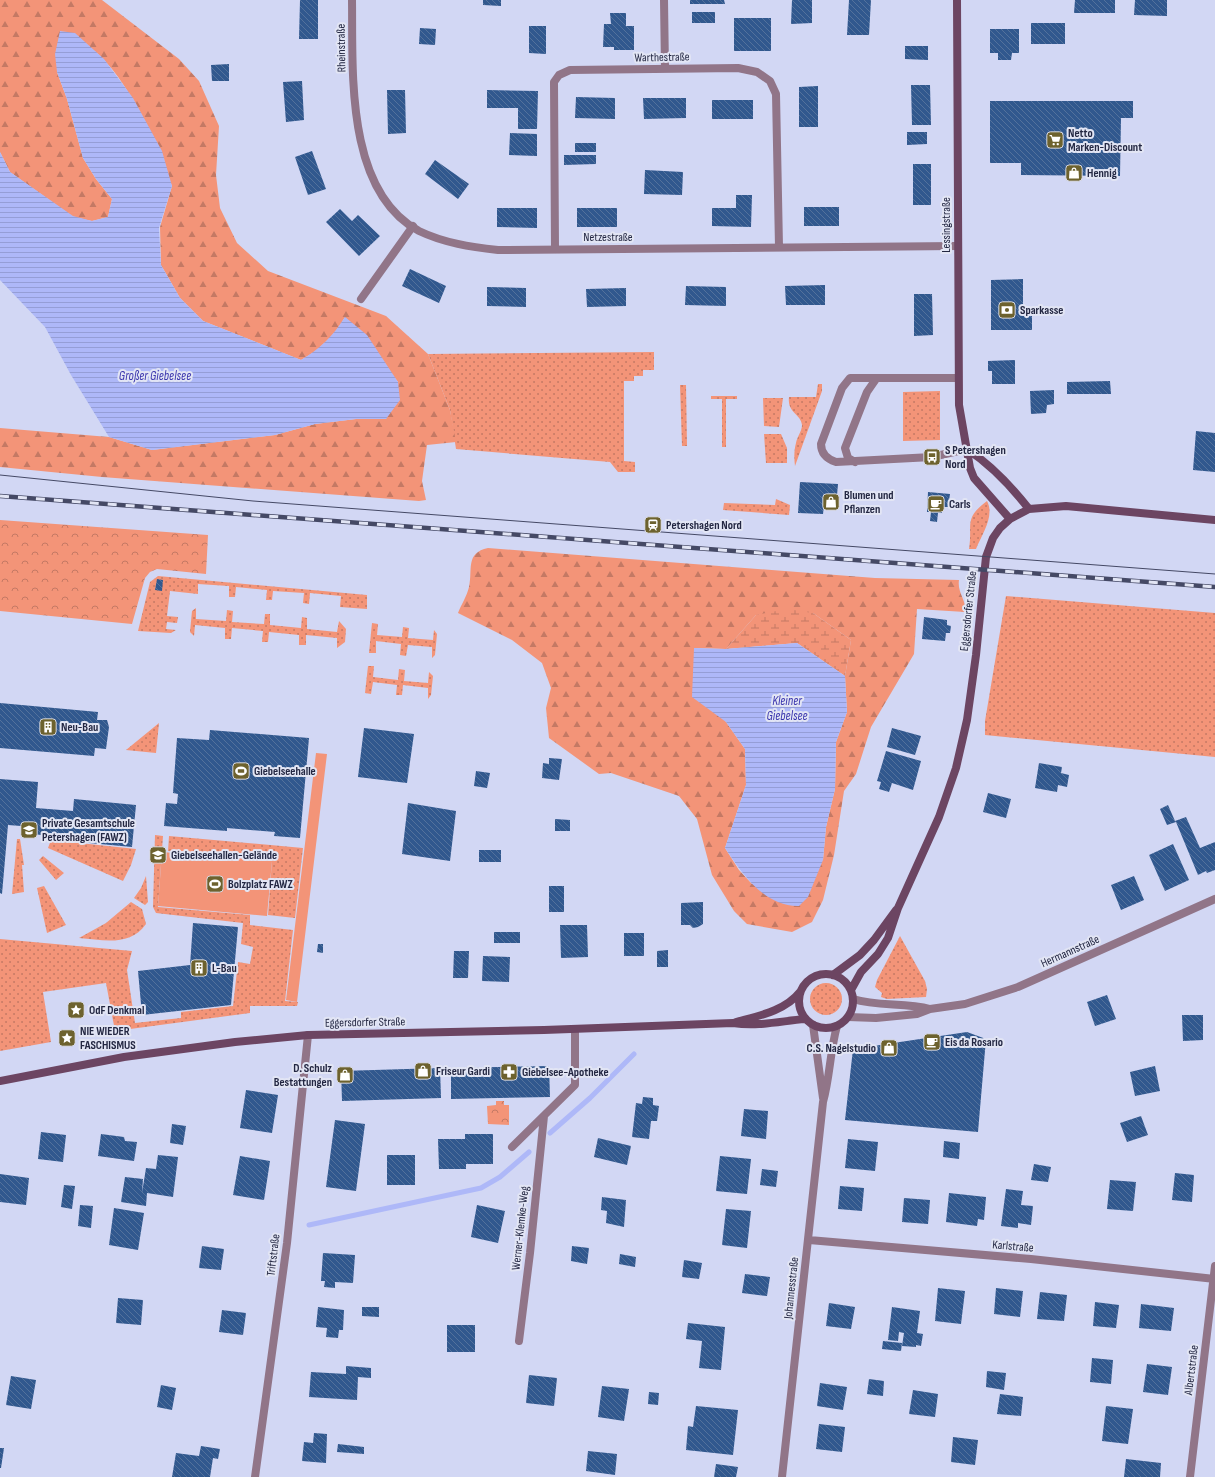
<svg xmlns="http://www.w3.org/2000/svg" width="1215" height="1477" font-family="'Sofia Sans Condensed',sans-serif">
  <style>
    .grass { fill: url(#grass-dots) }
    .forest { fill: url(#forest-firs); fill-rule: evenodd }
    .wetland { fill: url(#wetland-marsh) }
    .park { fill: url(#park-crowns) }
    .pitch { fill: #f39478 }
    .water { fill: url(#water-rules) }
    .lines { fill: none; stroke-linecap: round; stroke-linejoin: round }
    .stream { stroke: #aeb8f8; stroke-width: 5 }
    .building { fill: url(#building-back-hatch) }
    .lane { stroke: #917588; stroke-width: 8 }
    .street { stroke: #917588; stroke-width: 8 }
    .secondary { stroke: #6c4562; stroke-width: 8 }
    .tram { stroke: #454965; stroke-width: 1 }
    .rail-casing { stroke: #454965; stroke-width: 4.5 }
    .rail { stroke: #e2e5f4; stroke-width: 3; stroke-dasharray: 9; stroke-linecap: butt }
    .labels { text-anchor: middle; stroke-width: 4; stroke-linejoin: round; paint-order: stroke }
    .street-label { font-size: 12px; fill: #232742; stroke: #e2e5f4 }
    .poi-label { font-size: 12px; font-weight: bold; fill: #232742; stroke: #e2e5f4; text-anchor: start }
    .water-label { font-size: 13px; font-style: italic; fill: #3b36ae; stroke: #e2e5f4 }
  </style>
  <defs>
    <pattern id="grass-dots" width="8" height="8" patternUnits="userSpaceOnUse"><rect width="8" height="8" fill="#f39478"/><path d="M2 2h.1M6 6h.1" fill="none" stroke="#c47964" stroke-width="1.8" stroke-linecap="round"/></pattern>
    <pattern id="forest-firs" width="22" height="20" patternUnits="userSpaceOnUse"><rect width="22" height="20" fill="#f39478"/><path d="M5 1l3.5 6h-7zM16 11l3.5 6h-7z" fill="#c47964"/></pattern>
    <pattern id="wetland-marsh" width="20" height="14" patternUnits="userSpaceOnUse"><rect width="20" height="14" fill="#f39478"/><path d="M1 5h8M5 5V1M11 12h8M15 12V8" fill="none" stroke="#c47964"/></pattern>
    <pattern id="park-crowns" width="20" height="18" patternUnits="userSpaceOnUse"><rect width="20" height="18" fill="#f39478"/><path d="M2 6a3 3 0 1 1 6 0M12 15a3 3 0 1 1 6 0" fill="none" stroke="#c47964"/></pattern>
    <pattern id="water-rules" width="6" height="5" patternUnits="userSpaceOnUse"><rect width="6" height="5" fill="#aeb8f8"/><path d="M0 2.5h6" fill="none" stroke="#959ed6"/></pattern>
    <pattern id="building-back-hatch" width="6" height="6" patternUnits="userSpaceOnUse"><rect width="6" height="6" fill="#31588e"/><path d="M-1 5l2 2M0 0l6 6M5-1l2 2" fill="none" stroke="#54729c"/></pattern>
  </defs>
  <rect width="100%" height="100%" fill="#d2d7f4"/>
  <!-- grass -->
  <path class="grass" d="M654,352V370H643V376H634V381H624V461L635,462V472H618L610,462L456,449L450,410L428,354Z
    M818,384H822V391L795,466C794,459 794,450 796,443C797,437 802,431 802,425C801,414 787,413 789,397H816Z
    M680,385H686L687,446H682Z
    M940,391V440L903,441V392Z
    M711,396H737V399H726V447H722V399H711Z
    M763,398H783L779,427L764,426Z
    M764,434H781L787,448V463H766Z
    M776,499L790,505L789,515L723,510L724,503L775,505Z
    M987,501C995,516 982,534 976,549H969C973,524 963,519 987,501Z
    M158,576L367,595V609L340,607L341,596L310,593L309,604L303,603L304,593L273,591L272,600H266L267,590L236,587L235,597H229V586L198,584V594L170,591L167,616L178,617L177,623L167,622L166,629L176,630L171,633L138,631L150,582Z
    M1006,596L1215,613V757L985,735V721Z
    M196,608V619L226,621L227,610L233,611L232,622L264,624L265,614H270V625L301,628L302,617L307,618V629L337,632L339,621L346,629L345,642L337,648V638L306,635V645H299V635L269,632L268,642H262L263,631L232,628L231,639H225V628L195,625L194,636L190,632L192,611Z
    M372,623L378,624L377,635L402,637L403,627L409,628L408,638L433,640L434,630L437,634L435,655L432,658V647L408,645L406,656L400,655L401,644L376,641V653H369Z
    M368,666H374L373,677L398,680L399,669L405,670L404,681L428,683L429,672L433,676L431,695L428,699V688L403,685L402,695H396L397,685L373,682L371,694L365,693Z
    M159,723L156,753L126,750Z
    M155,835L163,836L158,907L250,915V925L293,930L285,1001L298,1002L297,1006H250V1013L115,1031L106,983L43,992L51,1042L0,1051V939L132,951L127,970L135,1023L181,1018V1012L233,1006L238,962L250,964L253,947L241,944L243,923L156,913L153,907Z
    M169,836L303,848L295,918L268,915L272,860L168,851Z
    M17,839H20L24,865H22L24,892L12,894Z
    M51,840L136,849L131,865L123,881L48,848Z
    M43,856L64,873L56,880L39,860Z
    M146,876L148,902L145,905L134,898L141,888Z
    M44,886L66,925L47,933L37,888Z
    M131,902L142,909L146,924C130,947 103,940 79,938L106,923Z
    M900,936L925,981L927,989L926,997L887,999L881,997L882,993L875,987L877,980Z
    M810 999a16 16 0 1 1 32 0a16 16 0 1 1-32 0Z"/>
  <!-- forest -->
  <path class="forest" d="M0,0H102L179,59L199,81L219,126L216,175L220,208L237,243L268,271L386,316L428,354L450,410L456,442L427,445L422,481L426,500L419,501L102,477L0,467V428L109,437L152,450L275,435L315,424L356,419H386L398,382L345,317L335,333L316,351L301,360L203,321L180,298L161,265L160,227L172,186C150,138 133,82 91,48L57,72L67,99L83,158L96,179L112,199L108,217L92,221L73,217L10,172L0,152Z
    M488,548L875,578L959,580C957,593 967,600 965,612L917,609L914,654L871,727L856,774L844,791L834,855L823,900L812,922L792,932L747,924L734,911L712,875L697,819L679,796L611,773L599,774L549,738L546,708L551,688L542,663L512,640L458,613C461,605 467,596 469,587C473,569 465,553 488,548ZM813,613L851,640L845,676L847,712L836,742L835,789L826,827L823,860L752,884L739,870L725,848L746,785L745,749L726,722L694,648L726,649L756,615Z"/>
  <!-- wetland -->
  <path class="wetland" d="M787,609L813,613L851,640L845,676L797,643L726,649L756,615Z"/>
  <!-- park -->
  <path class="park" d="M0,520L208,535L206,574L157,569L150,572L145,578L132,624L0,611Z
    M496,1101H504V1105H509V1125L488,1124L487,1106L496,1105Z"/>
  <!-- pitch -->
  <path class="pitch" d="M316,753L327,754L297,1002L286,1000Z
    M162,852L272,861L267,916L158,906Z"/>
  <!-- water -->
  <path class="water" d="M60,31L75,33L104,59L133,98L162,151L172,186L159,228L161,265L180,298L203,321L301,360C320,349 333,336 345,317L367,335L398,382L400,400L386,419H356L315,424L275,435L152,450L109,437L71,375L45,327L0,280V152L10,172L73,216L92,221L108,217L112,199L96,179L83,158L67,99L57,72L55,54Z
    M797,643L845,676L847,712L836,742L835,789L826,827L823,860L808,897L799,906C765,907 742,874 725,848L746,785L745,749L726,722L692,697L694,648L726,649Z"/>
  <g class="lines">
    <!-- stream -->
    <path class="stream" d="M550,1133L590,1098L634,1054
      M309,1225L481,1188L500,1177L529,1152"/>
  </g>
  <!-- building -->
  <path class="building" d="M300,0H318V39H299Z
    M483,0H501V6L483,5Z
    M690,0H724L725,4H690Z
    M792,0H812V23L791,24Z
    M849,0H871L869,35H847Z
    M1075,0H1115V13H1074Z
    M1135,0H1167V16L1134,15Z
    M692,12H715V23H692Z
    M610,13H626V26H634V50H614V47H603L604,24H611Z
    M734,18H771V51H734Z
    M1031,23H1065V44H1031Z
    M529,26H546V54L529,53Z
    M420,28L436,29L435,45L419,44Z
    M990,29H1019V53H1012L1011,60H998V53H990Z
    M905,46H928V60L905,59Z
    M229,64V81H212L211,65Z
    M302,81L304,120L286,122L283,82Z
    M911,85H930L931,125H912Z
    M818,86V127H799V87Z
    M387,90H405L406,133L388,134Z
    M487,90L538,91L537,129H518V108H487Z
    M576,97L615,98V119L575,118Z
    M643,98H686V118L644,119Z
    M712,100H753V119H712Z
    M990,101H1133V118H1121L1120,176L1021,175V163H990Z
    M907,132H927V144L907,145Z
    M510,133L537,134V156L509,155Z
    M575,143H596V152H575Z
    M312,151L326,189L308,195L295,157Z
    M564,155H596V164L564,165Z
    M435,160L469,184L458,199L425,174Z
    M913,164H931V205H913Z
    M645,170L683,172L682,195L644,194Z
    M736,195H752L751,227L712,226V208H736Z
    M804,207H839V226H804Z
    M497,208H537V228L497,227Z
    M577,208H617V227H577Z
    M340,209L352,221L358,215L380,236L359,256L326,222Z
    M410,269L446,286L439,303L402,286Z
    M1023,279V316H1032V330H991V280Z
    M825,285V305H786L785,286Z
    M686,286L726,287V306L685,305Z
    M487,287L526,288V307L487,306Z
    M626,288V306L587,307L586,289Z
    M914,294H932L933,335L914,336Z
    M1015,360V384H992V371H988V361Z
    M1110,381L1111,394H1067V382Z
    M1054,390V404L1047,405L1046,413L1031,414L1030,391Z
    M1196,431L1215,433V472L1193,470Z
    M800,482L838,484L836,507L824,506L823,514L798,513Z
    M928,492L950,494L948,507H942V513H938L937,522L930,521L931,512H927Z
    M157,579L163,580L162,591L155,590Z
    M924,617L947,620V625L951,626L950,633H946L945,641L922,639Z
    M0,703L98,712L97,720H107L109,727L106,749L95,748L94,756L0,748Z
    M364,728L414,734L407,783L358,777Z
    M892,728L921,736L915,755L887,747Z
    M210,730L309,738L300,838L274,836L275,832L227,828V831L164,826L166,803L177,804L178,794L173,793L177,738L209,740Z
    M886,751L921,761L913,790L892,783L889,792L879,789L881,782L877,781Z
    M549,758L562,759L559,780L542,778L543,763L549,764Z
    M1039,763L1062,767L1061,773L1069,775L1067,787L1058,785L1057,792L1035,788Z
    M476,771L490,773L487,788L474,786Z
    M0,779L38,782L36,808L73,811L74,799L136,805L132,847L47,839L48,836L34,834V827L8,825L2,894L0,893Z
    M988,793L1011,799L1006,818L983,812Z
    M408,803L456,811L450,861L402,854Z
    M1168,805L1175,821L1186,817L1200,848L1215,842V870L1207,873L1206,871L1198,875L1176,822L1167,825L1160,809Z
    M555,819L570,820V831H555Z
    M1173,844L1189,880L1165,891L1149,855Z
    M479,850H501V862H479Z
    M1134,876L1144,900L1121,910L1111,885Z
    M549,886H564V912H549Z
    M703,902V924L698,927L693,928L690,925H681V903Z
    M193,923L238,927L231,1005L142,1015L138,971L190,965Z
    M560,925H587L588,957L561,958Z
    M494,932H520V943H494Z
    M624,933H644V956H624Z
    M318,944H323V953L317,952Z
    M668,950V967H657V951Z
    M454,951H469L468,978H453Z
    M483,956L510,957L509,982L482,981Z
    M1107,995L1116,1019L1095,1026L1087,1002Z
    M1182,1015H1203V1040L1183,1041Z
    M967,1032L986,1039L978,1132L845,1120L853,1049Z
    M549,1066L550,1097L451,1099V1068Z
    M1155,1066L1160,1091L1135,1096L1130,1072Z
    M440,1068L441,1098L342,1101L341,1071Z
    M246,1090L278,1095L272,1133L240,1128Z
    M643,1097L653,1098V1105L659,1106L657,1121H651L649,1139L632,1137L636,1103L642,1104Z
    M744,1109L768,1111L766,1139L741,1136Z
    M1141,1116L1148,1135L1127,1142L1120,1123Z
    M335,1120L365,1124L356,1191L326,1187Z
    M172,1124L186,1126L183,1145L170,1143Z
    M41,1132L66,1135L63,1162L38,1159Z
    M101,1134L124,1137L125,1141L137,1142L134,1161L98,1156Z
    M465,1134H493V1164H466V1169H439L438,1139H465Z
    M598,1138L631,1146L627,1165L594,1157Z
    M848,1139L878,1142L875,1171L845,1168Z
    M944,1141L960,1143L959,1159L943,1157Z
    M158,1155L178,1157L173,1197L147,1193L146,1206L121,1202L125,1177L143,1179L142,1193L146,1168L156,1169Z
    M387,1155H415V1185H387Z
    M240,1156L270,1161L264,1200L233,1195Z
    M720,1156L751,1159L747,1194L716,1191Z
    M1034,1164L1051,1167L1048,1182L1031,1180Z
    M762,1169L778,1171L776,1187L760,1185Z
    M1175,1173L1194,1175L1192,1202L1172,1200Z
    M0,1174L29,1178L26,1205L0,1202Z
    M1110,1180L1136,1182L1133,1211L1107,1209Z
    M64,1185L75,1186L72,1209L61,1207Z
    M840,1186L864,1188L862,1211L838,1209Z
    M1006,1189L1023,1191L1021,1205L1033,1206L1031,1225L1018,1223V1228L1001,1226Z
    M949,1193L986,1197L984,1220L978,1219L977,1226L946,1222Z
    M602,1197L626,1200L624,1227L606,1223L607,1211L601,1210Z
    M904,1198L930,1200L928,1224L902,1222Z
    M80,1205L93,1206L91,1228L78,1226Z
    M477,1205L505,1211L498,1243L471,1237Z
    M114,1208L144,1213L138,1250L109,1245Z
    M726,1209L751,1211L747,1248L722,1245Z
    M202,1246L224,1249L221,1270L199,1268Z
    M572,1246L589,1248L587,1264L571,1261Z
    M323,1253L355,1255L353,1283L335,1282V1288L324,1287L325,1281H321Z
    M620,1254L636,1257L635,1267L619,1264Z
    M684,1260L702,1263L699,1279L682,1277Z
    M745,1274L770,1277L767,1296L742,1293Z
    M938,1288L965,1291L961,1324L935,1321Z
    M996,1288L1023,1291L1020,1317L994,1314Z
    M1040,1292L1067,1295L1064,1321L1037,1319Z
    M118,1298L143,1300L141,1325L116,1323Z
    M1095,1302L1119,1305L1116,1328L1093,1326Z
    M829,1303L855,1307L851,1329L826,1326Z
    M1141,1304L1174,1308L1171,1331L1139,1328Z
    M318,1307L344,1310L343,1330H339L338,1338L326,1337L327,1328L316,1327Z
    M362,1307H379V1317L362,1316Z
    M892,1307L920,1311L917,1333L923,1334L921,1346L916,1345V1347L902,1346L904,1333L899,1332L898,1341L888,1340Z
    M222,1310L246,1313L243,1335L219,1332Z
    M688,1323L725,1327L721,1370L699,1368L702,1341L686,1339Z
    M447,1325H475V1352H447Z
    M883,1341L902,1343L901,1351L882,1349Z
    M1092,1358L1113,1360L1111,1384L1090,1382Z
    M1147,1364L1172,1367L1168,1395L1143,1392Z
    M346,1366L371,1368V1378L358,1377L357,1400L309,1397L311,1372L346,1374Z
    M987,1371L1006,1373L1004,1390L986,1387Z
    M529,1375L557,1378L554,1406L526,1403Z
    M11,1376L36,1380L31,1409L6,1405Z
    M869,1379L884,1381L883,1396L867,1394Z
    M820,1383L847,1387L843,1410L817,1406Z
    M161,1385L176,1388L172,1410L157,1407Z
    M602,1386L629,1389L624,1421L598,1417Z
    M913,1390L938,1394L935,1417L909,1414Z
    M649,1392L659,1393L658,1405L648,1404Z
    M1000,1394L1023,1397L1021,1416L997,1414Z
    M696,1406L738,1410L733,1455L686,1450L688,1426L693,1427Z
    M1106,1406L1133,1409L1128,1444L1102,1441Z
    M819,1424L845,1427L842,1452L816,1449Z
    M314,1433L327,1434L326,1463L302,1461L304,1442L313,1443Z
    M953,1437L978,1440L975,1465L951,1462Z
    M338,1444L364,1447V1454L337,1452Z
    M201,1446L220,1449L218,1459L213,1458L210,1477H172L176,1453L199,1456Z
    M0,1448H4L1,1468H0Z
    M588,1451L617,1454L615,1475L586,1471Z
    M1126,1459L1161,1463L1160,1477H1124Z
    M716,1464L738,1467L736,1477H714Z"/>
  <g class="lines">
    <!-- lane -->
    <path class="lane" d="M361,299L413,226
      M958,378H850L842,388L821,444C821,454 827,459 836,462L932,457L967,449
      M855,462L848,458L845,448L867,392L876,379
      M512,1147L575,1085V1029
      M519,1341L530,1253L544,1116"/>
    <!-- street -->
    <path class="street" d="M352,0C353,71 345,191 419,231C444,243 471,247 498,250L957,246
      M664,0L665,69
      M555,249L554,82L559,75L570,70L738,68L757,72L770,81L776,94L779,247
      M853,999C878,1007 905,1002 930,1009
      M848,1017L876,1018L917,1014L930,1009L965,1004L1018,987L1215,899
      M813,1025L823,1098
      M809,1240L1031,1259L1215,1279
      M255,1477L287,1243L308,1035
      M782,1477L823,1102C830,1077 830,1051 837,1026
      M1190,1477L1215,1266"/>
    <!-- secondary -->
    <path class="secondary" d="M957,0L959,405L970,468L974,478L1010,519
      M967,449C991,465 1011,486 1029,509
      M799 1001a27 27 0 1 1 54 0a27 27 0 1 1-54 0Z
      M833,975L860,955L874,940L896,910
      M851,990L861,972L878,954L888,938L898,908L939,817L956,768L967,720L976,655L986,557L993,538L1000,528L1010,519L1029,509L1066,506L1215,520
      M736,1022C758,1016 785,1011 800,992
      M0,1081L124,1057L235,1042L308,1035L544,1030L733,1023C758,1027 781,1021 805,1019"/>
    <!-- tram -->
    <path class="tram" d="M0,475L253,501L1215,574"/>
    <defs>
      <path id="rail" d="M0,496L1215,587"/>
    </defs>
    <!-- rail casing -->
    <use href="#rail" class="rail-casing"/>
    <!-- rail -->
    <use href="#rail" class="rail"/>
  </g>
  <!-- icons -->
  <defs>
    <symbol id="supermarket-square" viewBox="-11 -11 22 22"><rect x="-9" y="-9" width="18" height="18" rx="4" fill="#6d622e" stroke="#e2e5f4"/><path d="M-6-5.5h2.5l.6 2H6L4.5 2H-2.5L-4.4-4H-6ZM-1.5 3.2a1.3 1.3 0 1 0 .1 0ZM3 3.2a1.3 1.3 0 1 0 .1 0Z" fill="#fff"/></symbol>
    <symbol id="shop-square" viewBox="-11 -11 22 22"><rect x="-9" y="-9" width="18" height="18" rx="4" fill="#6d622e" stroke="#e2e5f4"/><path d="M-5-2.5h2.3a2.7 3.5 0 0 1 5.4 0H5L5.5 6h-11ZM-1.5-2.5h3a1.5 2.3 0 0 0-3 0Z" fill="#fff"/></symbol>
    <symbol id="bank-square" viewBox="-11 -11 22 22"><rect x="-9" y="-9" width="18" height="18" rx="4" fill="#6d622e" stroke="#e2e5f4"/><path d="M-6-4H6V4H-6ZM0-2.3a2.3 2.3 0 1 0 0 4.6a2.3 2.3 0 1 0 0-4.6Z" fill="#fff"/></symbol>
    <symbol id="bus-square" viewBox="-11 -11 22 22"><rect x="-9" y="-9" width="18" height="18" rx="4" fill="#6d622e" stroke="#e2e5f4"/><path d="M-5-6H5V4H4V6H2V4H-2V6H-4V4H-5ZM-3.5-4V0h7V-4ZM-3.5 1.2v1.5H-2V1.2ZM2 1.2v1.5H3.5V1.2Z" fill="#fff"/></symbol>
    <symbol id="cafe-square" viewBox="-11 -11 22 22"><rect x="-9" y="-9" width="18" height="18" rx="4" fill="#6d622e" stroke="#e2e5f4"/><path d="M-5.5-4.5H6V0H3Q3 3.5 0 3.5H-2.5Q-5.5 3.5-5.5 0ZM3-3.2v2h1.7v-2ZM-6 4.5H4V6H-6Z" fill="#fff"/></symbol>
    <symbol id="station-square" viewBox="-11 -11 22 22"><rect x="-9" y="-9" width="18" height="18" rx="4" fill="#6d622e" stroke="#e2e5f4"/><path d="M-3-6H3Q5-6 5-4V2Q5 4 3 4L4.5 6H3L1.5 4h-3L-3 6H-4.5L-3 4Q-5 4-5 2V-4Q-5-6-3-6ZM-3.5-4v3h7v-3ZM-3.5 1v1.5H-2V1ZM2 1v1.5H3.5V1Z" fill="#fff"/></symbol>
    <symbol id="building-square" viewBox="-11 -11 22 22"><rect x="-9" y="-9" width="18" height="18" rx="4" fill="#6d622e" stroke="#e2e5f4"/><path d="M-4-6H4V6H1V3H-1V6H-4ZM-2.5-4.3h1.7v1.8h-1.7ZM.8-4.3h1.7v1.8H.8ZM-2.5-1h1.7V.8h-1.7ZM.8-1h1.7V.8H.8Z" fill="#fff"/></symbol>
    <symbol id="stadium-square" viewBox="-11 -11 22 22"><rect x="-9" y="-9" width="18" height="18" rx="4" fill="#6d622e" stroke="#e2e5f4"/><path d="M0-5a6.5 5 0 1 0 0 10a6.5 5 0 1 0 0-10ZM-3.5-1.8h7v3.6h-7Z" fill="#fff"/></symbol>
    <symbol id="school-square" viewBox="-11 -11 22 22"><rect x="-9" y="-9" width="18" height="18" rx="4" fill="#6d622e" stroke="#e2e5f4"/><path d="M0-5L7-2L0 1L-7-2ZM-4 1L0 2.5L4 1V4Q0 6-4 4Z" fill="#fff"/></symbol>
    <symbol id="sight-square" viewBox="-11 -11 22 22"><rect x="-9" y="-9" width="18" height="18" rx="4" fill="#6d622e" stroke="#e2e5f4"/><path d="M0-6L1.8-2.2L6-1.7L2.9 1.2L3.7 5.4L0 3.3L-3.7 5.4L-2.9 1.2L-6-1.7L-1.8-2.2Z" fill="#fff"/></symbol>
    <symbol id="pharmacy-square" viewBox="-11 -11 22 22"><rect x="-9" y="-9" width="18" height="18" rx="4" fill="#6d622e" stroke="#e2e5f4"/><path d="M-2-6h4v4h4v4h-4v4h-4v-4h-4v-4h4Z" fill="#fff"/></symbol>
  </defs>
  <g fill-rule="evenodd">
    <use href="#supermarket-square" x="1045" y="130" width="20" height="20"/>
    <use href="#shop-square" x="1064" y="163" width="20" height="20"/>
    <use href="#bank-square" x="997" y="300" width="20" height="20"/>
    <use href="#bus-square" x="922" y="447" width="20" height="20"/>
    <use href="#shop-square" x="821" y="492" width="20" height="20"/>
    <use href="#cafe-square" x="926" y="494" width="20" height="20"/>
    <use href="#station-square" x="643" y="515" width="20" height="20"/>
    <use href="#building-square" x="38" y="717" width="20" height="20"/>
    <use href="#stadium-square" x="231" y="761" width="20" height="20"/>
    <use href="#school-square" x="19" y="820" width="20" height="20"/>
    <use href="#school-square" x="148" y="845" width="20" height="20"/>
    <use href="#stadium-square" x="205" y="874" width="20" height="20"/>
    <use href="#building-square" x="189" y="958" width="20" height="20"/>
    <use href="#sight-square" x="66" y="1000" width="20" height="20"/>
    <use href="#sight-square" x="57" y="1028" width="20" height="20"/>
    <use href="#cafe-square" x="922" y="1032" width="20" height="20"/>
    <use href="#shop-square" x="879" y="1038" width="20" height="20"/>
    <use href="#shop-square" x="413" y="1061" width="20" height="20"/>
    <use href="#pharmacy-square" x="499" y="1062" width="20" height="20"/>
    <use href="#shop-square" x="335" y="1065" width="20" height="20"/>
  </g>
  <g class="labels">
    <!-- street labels -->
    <g class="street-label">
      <text transform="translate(341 48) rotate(-91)" y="4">Rheinstraße</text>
      <text transform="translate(662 57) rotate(-1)" y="4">Warthestraße</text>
      <text transform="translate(946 225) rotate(-90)" y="4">Lessingstraße</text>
      <text x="608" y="241">Netzestraße</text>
      <text transform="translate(968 611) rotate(-84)" y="4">Eggersdorfer Straße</text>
      <text transform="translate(1070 951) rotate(-24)" y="4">Hermannstraße</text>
      <text transform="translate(365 1022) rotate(-1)" y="4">Eggersdorfer Straße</text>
      <text transform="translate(520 1228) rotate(-84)" y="4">Werner-Klemke-Weg</text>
      <text transform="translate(1013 1246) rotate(5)" y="4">Karlstraße</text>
      <text transform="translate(273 1255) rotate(-83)" y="4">Triftstraße</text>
      <text transform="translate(791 1288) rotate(-84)" y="4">Johannesstraße</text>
      <text transform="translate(1191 1370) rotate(-83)" y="4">Albertstraße</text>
    </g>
    <!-- poi labels -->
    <g class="poi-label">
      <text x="1068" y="137">Netto<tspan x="1068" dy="14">Marken-Discount</tspan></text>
      <text x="1087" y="177">Hennig</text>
      <text x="1020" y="314">Sparkasse</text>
      <text x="945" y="454">S Petershagen<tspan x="945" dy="14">Nord</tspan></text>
      <text x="844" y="499">Blumen und<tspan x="844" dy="14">Pflanzen</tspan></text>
      <text x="949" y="508">Carls</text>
      <text x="666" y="529">Petershagen Nord</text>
      <text x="61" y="731">Neu-Bau</text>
      <text x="254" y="775">Giebelseehalle</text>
      <text x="42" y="827">Private Gesamtschule<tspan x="42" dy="14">Petershagen (FAWZ)</tspan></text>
      <text x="171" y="859">Giebelseehallen-Gelände</text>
      <text x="228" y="888">Bolzplatz FAWZ</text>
      <text x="212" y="972">L-Bau</text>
      <text x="89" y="1014">OdF Denkmal</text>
      <text x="80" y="1035">NIE WIEDER<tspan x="80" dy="14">FASCHISMUS</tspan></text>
      <text x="945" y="1046">Eis da Rosario</text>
      <text x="876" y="1052" text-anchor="end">C.S. Nagelstudio</text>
      <text x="332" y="1072" text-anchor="end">D. Schulz<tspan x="332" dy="14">Bestattungen</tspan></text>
      <text x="436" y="1075">Friseur Gardi</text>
      <text x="522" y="1076">Giebelsee-Apotheke</text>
    </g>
    <!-- water labels -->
    <g class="water-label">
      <text x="155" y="380">Großer Giebelsee</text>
      <text x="787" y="705">Kleiner<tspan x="787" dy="15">Giebelsee</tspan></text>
    </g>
  </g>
</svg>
